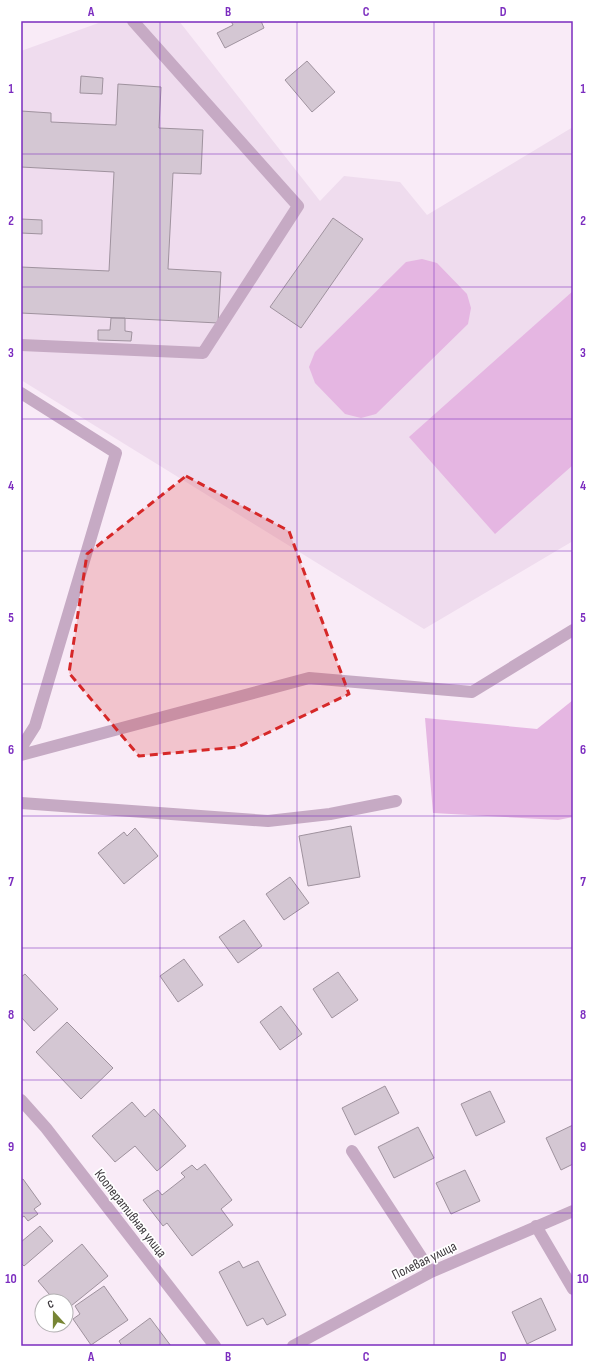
<svg xmlns="http://www.w3.org/2000/svg" width="594" height="1367" font-family="'Sofia Sans Condensed',sans-serif">
  <style>
    .built { fill: #efdcee }
    .green { fill: #e5b6e2 }
    .building { fill: #d4c7d3; stroke: #9f929e }
    .lines { fill: none; stroke-linecap: round; stroke-linejoin: round }
    .minor { stroke: #c6aac4; stroke-width: 12 }
    .marked { fill: #d62828; fill-opacity: 0.2; stroke: #d62828; stroke-width: 3; stroke-dasharray: 8 5; stroke-linejoin: round }
    .grid { fill: none; stroke: #7b2cbf; stroke-width: 1; stroke-opacity: 0.55 }
    .labels { text-anchor: middle; stroke-width: 3.5; stroke-linejoin: round; paint-order: stroke }
    .street-label { font-size: 14px; fill: #3b363b; stroke: #fff }
    .neatline { fill: none; stroke: #7b2cbf; stroke-width: 1.5 }
    .grid-label { font-size: 13px; text-anchor: middle; font-weight: bold; fill: #7b2cbf }
  </style>
  <rect width="100%" height="100%" fill="#f9ebf7"/>
  <!-- built -->
  <path class="built" d="M104,21H179L320,201L344,176L400,182L427,215L573,127V541L424,629L21,380V51Z"/>
  <!-- green -->
  <path class="green" d="M422,259L437,263L467,294L471,308L468,324L376,414L361,418L345,414L315,383L309,367L315,352L406,262Z
    M573,291V465L495,534L409,437Z
    M573,700V817L558,820L433,813L425,718L537,729Z"/>
  <!-- building -->
  <path class="building" d="M231,21H261L264,28L225,48L217,33L233,25Z
    M307,61L335,92L312,112L285,80Z
    M81,76L103,78L102,94L80,93Z
    M118,84L161,87L159,128L203,130L201,174L173,173L168,269L221,272L218,323L21,313V267L109,271L114,172L21,167V111L51,113V122L116,125Z
    M333,218L363,239L301,328L270,307Z
    M21,219L42,220V234L21,233Z
    M111,318H125V331L132,332L131,341L98,340V330H110Z
    M351,826L360,877L308,886L299,836Z
    M135,828L158,856L124,884L98,853L124,832L127,836Z
    M290,877L309,903L284,920L266,894Z
    M244,920L262,946L238,963L219,937Z
    M184,959L203,985L178,1002L160,976Z
    M338,972L358,1000L332,1018L313,989Z
    M25,974L58,1009L34,1031L21,1017V977Z
    M281,1006L302,1034L280,1050L260,1022Z
    M67,1022L113,1068L81,1099L36,1052Z
    M385,1086L399,1113L355,1135L342,1108Z
    M490,1091L505,1122L476,1136L461,1104Z
    M132,1102L145,1117L154,1109L186,1146L157,1171L135,1146L115,1162L92,1136Z
    M573,1125V1164L561,1170L546,1138Z
    M418,1127L434,1158L394,1178L378,1147Z
    M205,1164L232,1200L221,1209L233,1225L192,1256L167,1223L163,1226L143,1200L158,1190L162,1195L185,1177L181,1173L192,1165L197,1170Z
    M465,1170L480,1201L451,1214L436,1183Z
    M23,1179L41,1204L34,1209L38,1214L28,1221L24,1216L21,1218V1180Z
    M40,1226L53,1241L24,1266L21,1263V1242Z
    M82,1244L108,1276L66,1310V1301H55L38,1281Z
    M239,1261L243,1268L258,1261L286,1315L267,1325L263,1318L247,1326L219,1272Z
    M104,1286L128,1320L91,1345L73,1319L80,1314L75,1306Z
    M541,1298L556,1330L527,1344L512,1312Z
    M150,1318L171,1346H122L119,1341Z"/>
  <g class="lines">
    <!-- minor -->
    <path class="minor" d="M21,345L203,353L298,206L133,21
      M21,393L116,453L35,726L21,748
      M21,755L309,678L472,692L573,630
      M21,803L268,821L330,814L396,801
      M21,1100L46,1128L215,1346
      M352,1151L431,1272
      M536,1226L573,1289
      M293,1346L431,1272L573,1211"/>
  </g>
  <!-- marked area -->
  <path class="marked" d="M186,476L289,531L349,694L238,747L139,756L69,673L87,554Z"/>
  <!-- grid -->
  <path class="grid" d="M160,21V1346M297,21V1346M434,21V1346M21,154H573M21,287H573M21,419H573M21,551H573M21,684H573M21,816H573M21,948H573M21,1080H573M21,1213H573"/>
  <g class="labels">
    <!-- street labels -->
    <g class="street-label">
      <text transform="translate(131 1213) rotate(52)" y="5">Кооперативная улица</text>
      <text transform="translate(424 1260) rotate(-26)" y="5">Полевая улица</text>
    </g>
  </g>
  <!-- border -->
  <rect width="594" height="1367" fill="none" stroke="#ffffff" stroke-width="44"/>
  <!-- north arrow -->
  <g transform="translate(54 1313) rotate(339)"><circle r="19" fill="#ffffff" stroke="#b1afb1"/>
  <path d="M0-3L7 15L0 10L-7 15Z" fill="#778534"/>
  <text y="-6" font-size="11" font-weight="bold" text-anchor="middle" fill="#3b363b">С</text>
  </g>
  <rect x="22" y="22" width="550" height="1323" class="neatline"/>
  <g class="grid-label">
    <text x="91" y="16">A</text>
    <text x="228" y="16">B</text>
    <text x="366" y="16">C</text>
    <text x="503" y="16">D</text>
    <text x="11" y="93">1</text>
    <text x="583" y="93">1</text>
    <text x="11" y="225">2</text>
    <text x="583" y="225">2</text>
    <text x="11" y="357">3</text>
    <text x="583" y="357">3</text>
    <text x="11" y="490">4</text>
    <text x="583" y="490">4</text>
    <text x="11" y="622">5</text>
    <text x="583" y="622">5</text>
    <text x="11" y="754">6</text>
    <text x="583" y="754">6</text>
    <text x="11" y="886">7</text>
    <text x="583" y="886">7</text>
    <text x="11" y="1019">8</text>
    <text x="583" y="1019">8</text>
    <text x="11" y="1151">9</text>
    <text x="583" y="1151">9</text>
    <text x="11" y="1283">10</text>
    <text x="583" y="1283">10</text>
    <text x="91" y="1361">A</text>
    <text x="228" y="1361">B</text>
    <text x="366" y="1361">C</text>
    <text x="503" y="1361">D</text>
  </g>
</svg>
